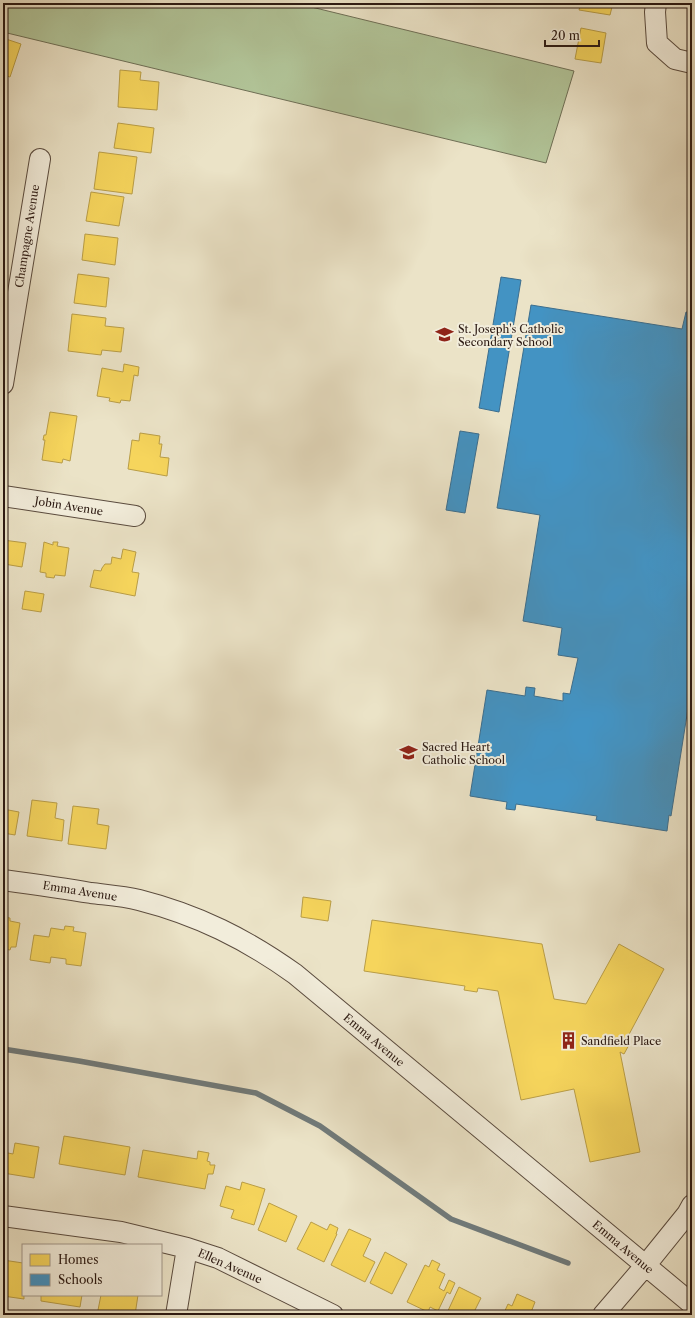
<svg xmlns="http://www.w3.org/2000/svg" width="695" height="1318" font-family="'Libre Caslon Text',serif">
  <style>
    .green { fill: #b2c599; stroke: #6e6f56 }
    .homes { fill: #f6d55c; stroke: #b99d46 }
    .schools { fill: #4393c3; stroke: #3c6e8e }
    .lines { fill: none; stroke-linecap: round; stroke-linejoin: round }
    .stream { stroke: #707a7a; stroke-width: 5.5 }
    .minor-casing { stroke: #5b4c3f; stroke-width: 22 }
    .minor { stroke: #f2eddb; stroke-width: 20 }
    .labels { text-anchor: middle; stroke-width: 4; stroke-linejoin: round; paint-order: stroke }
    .street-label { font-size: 11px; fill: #2b1912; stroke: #f2eddb }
    .poi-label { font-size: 11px; fill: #2b1912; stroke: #f2eddb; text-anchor: start }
  </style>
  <rect width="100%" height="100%" fill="#ebe3c7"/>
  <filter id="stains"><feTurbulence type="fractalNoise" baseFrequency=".005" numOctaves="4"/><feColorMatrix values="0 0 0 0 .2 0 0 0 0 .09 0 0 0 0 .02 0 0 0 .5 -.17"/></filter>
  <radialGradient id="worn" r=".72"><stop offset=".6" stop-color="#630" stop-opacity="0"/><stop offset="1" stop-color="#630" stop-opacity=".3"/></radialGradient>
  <!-- green -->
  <path class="green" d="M3,3H295L574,71L546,163L3,32Z"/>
  <!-- homes -->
  <path class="homes" d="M581,3H613L610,15L579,10Z
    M581,28L606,33L601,63L575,59Z
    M3,38L21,44L10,77L3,75Z
    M120,70L141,72L140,80L159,82L157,110L118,107Z
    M3,95L7,96L3,119Z
    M118,123L154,128L151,153L114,148Z
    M99,152L137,157L132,194L94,189Z
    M91,192L124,197L119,226L86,221Z
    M85,234L118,238L115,265L82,260Z
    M78,274L109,278L106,307L74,303Z
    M72,314L106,318L105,326L124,328L121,352L102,350L101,355L68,351Z
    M124,364L139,367L138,376L134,375L130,401L121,400L120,403L109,401L110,398L97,396L102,368L123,372Z
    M50,412L77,416L70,461L63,459L62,463L42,460L45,440H43L44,435H46Z
    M140,433L160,436L159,444H162L160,457L169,458L167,476L128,469L132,440L139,441Z
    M3,540L26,543L22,567L4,564L3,568Z
    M44,542L53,545V542H58L57,546L69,548L65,576L55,575L54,578L46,577V573L40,572Z
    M123,549L136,552L132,572L139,573L135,596L90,587L94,570L101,571L102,568L105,564H111L112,557L121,559Z
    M25,591L44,594L41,612L22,609Z
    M32,800L57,803L55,818L64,820L62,841L27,836Z
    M73,806L99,809L97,824L109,826L106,849L68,844Z
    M3,809L19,812L15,835L3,833Z
    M303,897L331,901L328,921L301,917Z
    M3,917L10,918V921L20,923L16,947H11L10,950L3,949Z
    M372,920L542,944L554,999L586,1004L619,944L664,969L626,1040L630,1043L624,1054L620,1052L640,1152L590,1162L574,1089L521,1100L498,991L478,988L477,992L464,990L465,986L364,971Z
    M65,926L74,927L73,931L86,933L81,966L66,964V959L51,957L50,963L30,960L34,935L49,937L51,928L64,930Z
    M64,1136L130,1147L125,1175L59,1164Z
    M15,1143L39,1147L34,1178L3,1173V1152L13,1154Z
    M143,1150L197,1159L198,1151L209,1153L207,1161L210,1162V1165H215L213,1174H208L205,1189L138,1177Z
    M242,1182L265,1189L254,1225L231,1218L234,1210L220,1206L226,1186L240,1190Z
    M269,1203L297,1216L286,1242L258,1230Z
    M311,1222L327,1230L330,1224L338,1228L336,1234H337L324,1262L297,1249Z
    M349,1229L371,1239L363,1256L375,1262L365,1282L331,1265Z
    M385,1252L407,1264L392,1294L370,1283Z
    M3,1260L23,1263L24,1299L3,1296Z
    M432,1260L440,1264L437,1270L445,1274L439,1288L444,1291L449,1280L455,1283L450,1294L447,1292L438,1311L430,1307L428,1312L407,1302L425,1265L429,1267Z
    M459,1287L481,1298L475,1310L483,1315H446Z
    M517,1294L535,1302L530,1315H503L508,1304L512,1306Z
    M41,1295H82L80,1307L41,1301Z
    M101,1295H138L135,1315H97Z"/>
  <!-- schools -->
  <path class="schools" d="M501,277L521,280L499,412L479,408Z
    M531,305L682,329L686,312L692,313V683L671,816L669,815L667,831L596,820L597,816L516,804L515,810L506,809L507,802L470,796L487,690L525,696L526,687L535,688L534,696L563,701V693L570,694L578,658L558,655L562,628L523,621L540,515L497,508Z
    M460,431L479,434L465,513L446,510Z"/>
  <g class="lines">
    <!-- stream -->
    <path class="stream" d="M3,1049L79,1061L256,1093L320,1126L451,1219L568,1263"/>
    <defs>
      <path id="minor" d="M656,3L655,12L657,43L675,59L692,63
        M3,384L40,159
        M3,496L135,516
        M3,880C32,884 61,888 91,893C107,895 123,896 139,900C198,915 246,939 295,974L692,1304
        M3,1216L121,1232L187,1248L218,1258L333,1315
        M176,1315L187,1248
        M603,1315L645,1266L687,1214L692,1205"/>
    </defs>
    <!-- minor casing -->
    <use href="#minor" class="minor-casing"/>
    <!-- minor -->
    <use href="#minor" class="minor"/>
  </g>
  <!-- icons -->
  <defs>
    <symbol id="school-bare" viewBox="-9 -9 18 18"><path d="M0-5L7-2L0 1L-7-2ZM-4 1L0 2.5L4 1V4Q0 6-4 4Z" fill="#8f2418" stroke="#f2eddb" stroke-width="2.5" paint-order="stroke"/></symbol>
    <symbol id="building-bare" viewBox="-9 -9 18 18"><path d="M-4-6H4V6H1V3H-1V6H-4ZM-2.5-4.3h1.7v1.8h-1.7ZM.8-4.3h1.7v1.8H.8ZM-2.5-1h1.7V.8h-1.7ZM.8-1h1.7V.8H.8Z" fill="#8f2418" stroke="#f2eddb" stroke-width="2.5" paint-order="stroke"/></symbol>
  </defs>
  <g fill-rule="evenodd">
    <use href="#school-bare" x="432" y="322" width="25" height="25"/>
    <use href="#school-bare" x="396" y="740" width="25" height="25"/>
    <use href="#building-bare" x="556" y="1028" width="25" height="25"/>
  </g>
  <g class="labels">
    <!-- street labels -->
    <g class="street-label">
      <text transform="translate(27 236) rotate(-81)" y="4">Champagne Avenue</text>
      <text transform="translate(69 506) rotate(9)" y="4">Jobin Avenue</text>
      <text transform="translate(80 891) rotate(9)" y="4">Emma Avenue</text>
      <text transform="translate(374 1040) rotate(40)" y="4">Emma Avenue</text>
      <text transform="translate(623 1247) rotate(40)" y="4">Emma Avenue</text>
      <text transform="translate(230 1266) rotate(24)" y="4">Ellen Avenue</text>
    </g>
    <!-- poi labels -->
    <g class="poi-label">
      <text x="458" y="333">St. Joseph's Catholic<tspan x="458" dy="13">Secondary School</tspan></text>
      <text x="422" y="751">Sacred Heart<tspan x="422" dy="13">Catholic School</tspan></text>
      <text x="581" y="1045">Sandfield Place</text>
    </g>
  </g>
  <!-- margin -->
  <rect width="695" height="1318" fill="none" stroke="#ebe3c7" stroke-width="16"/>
  <rect x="4" y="4" width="687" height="1310" fill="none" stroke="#2b1912" stroke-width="2"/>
  <rect x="8" y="8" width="679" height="1302" fill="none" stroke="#2b1912"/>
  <!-- legend -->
  <rect x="22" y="1244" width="140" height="52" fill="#f2eddb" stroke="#a2988b"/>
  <rect x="30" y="1254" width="20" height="12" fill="#f6d55c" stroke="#a2988b"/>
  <text x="58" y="1264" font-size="12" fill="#2b1912">Homes</text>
  <rect x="30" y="1274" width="20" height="12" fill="#4393c3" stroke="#a2988b"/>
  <text x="58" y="1284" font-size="12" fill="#2b1912">Schools</text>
  <!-- scale -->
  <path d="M545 40v6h54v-6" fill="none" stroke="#2b1912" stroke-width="2"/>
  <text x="551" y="40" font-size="12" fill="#2b1912" stroke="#f2eddb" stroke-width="3" paint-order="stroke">20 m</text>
  <rect width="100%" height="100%" filter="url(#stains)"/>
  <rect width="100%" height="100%" fill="url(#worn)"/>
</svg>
